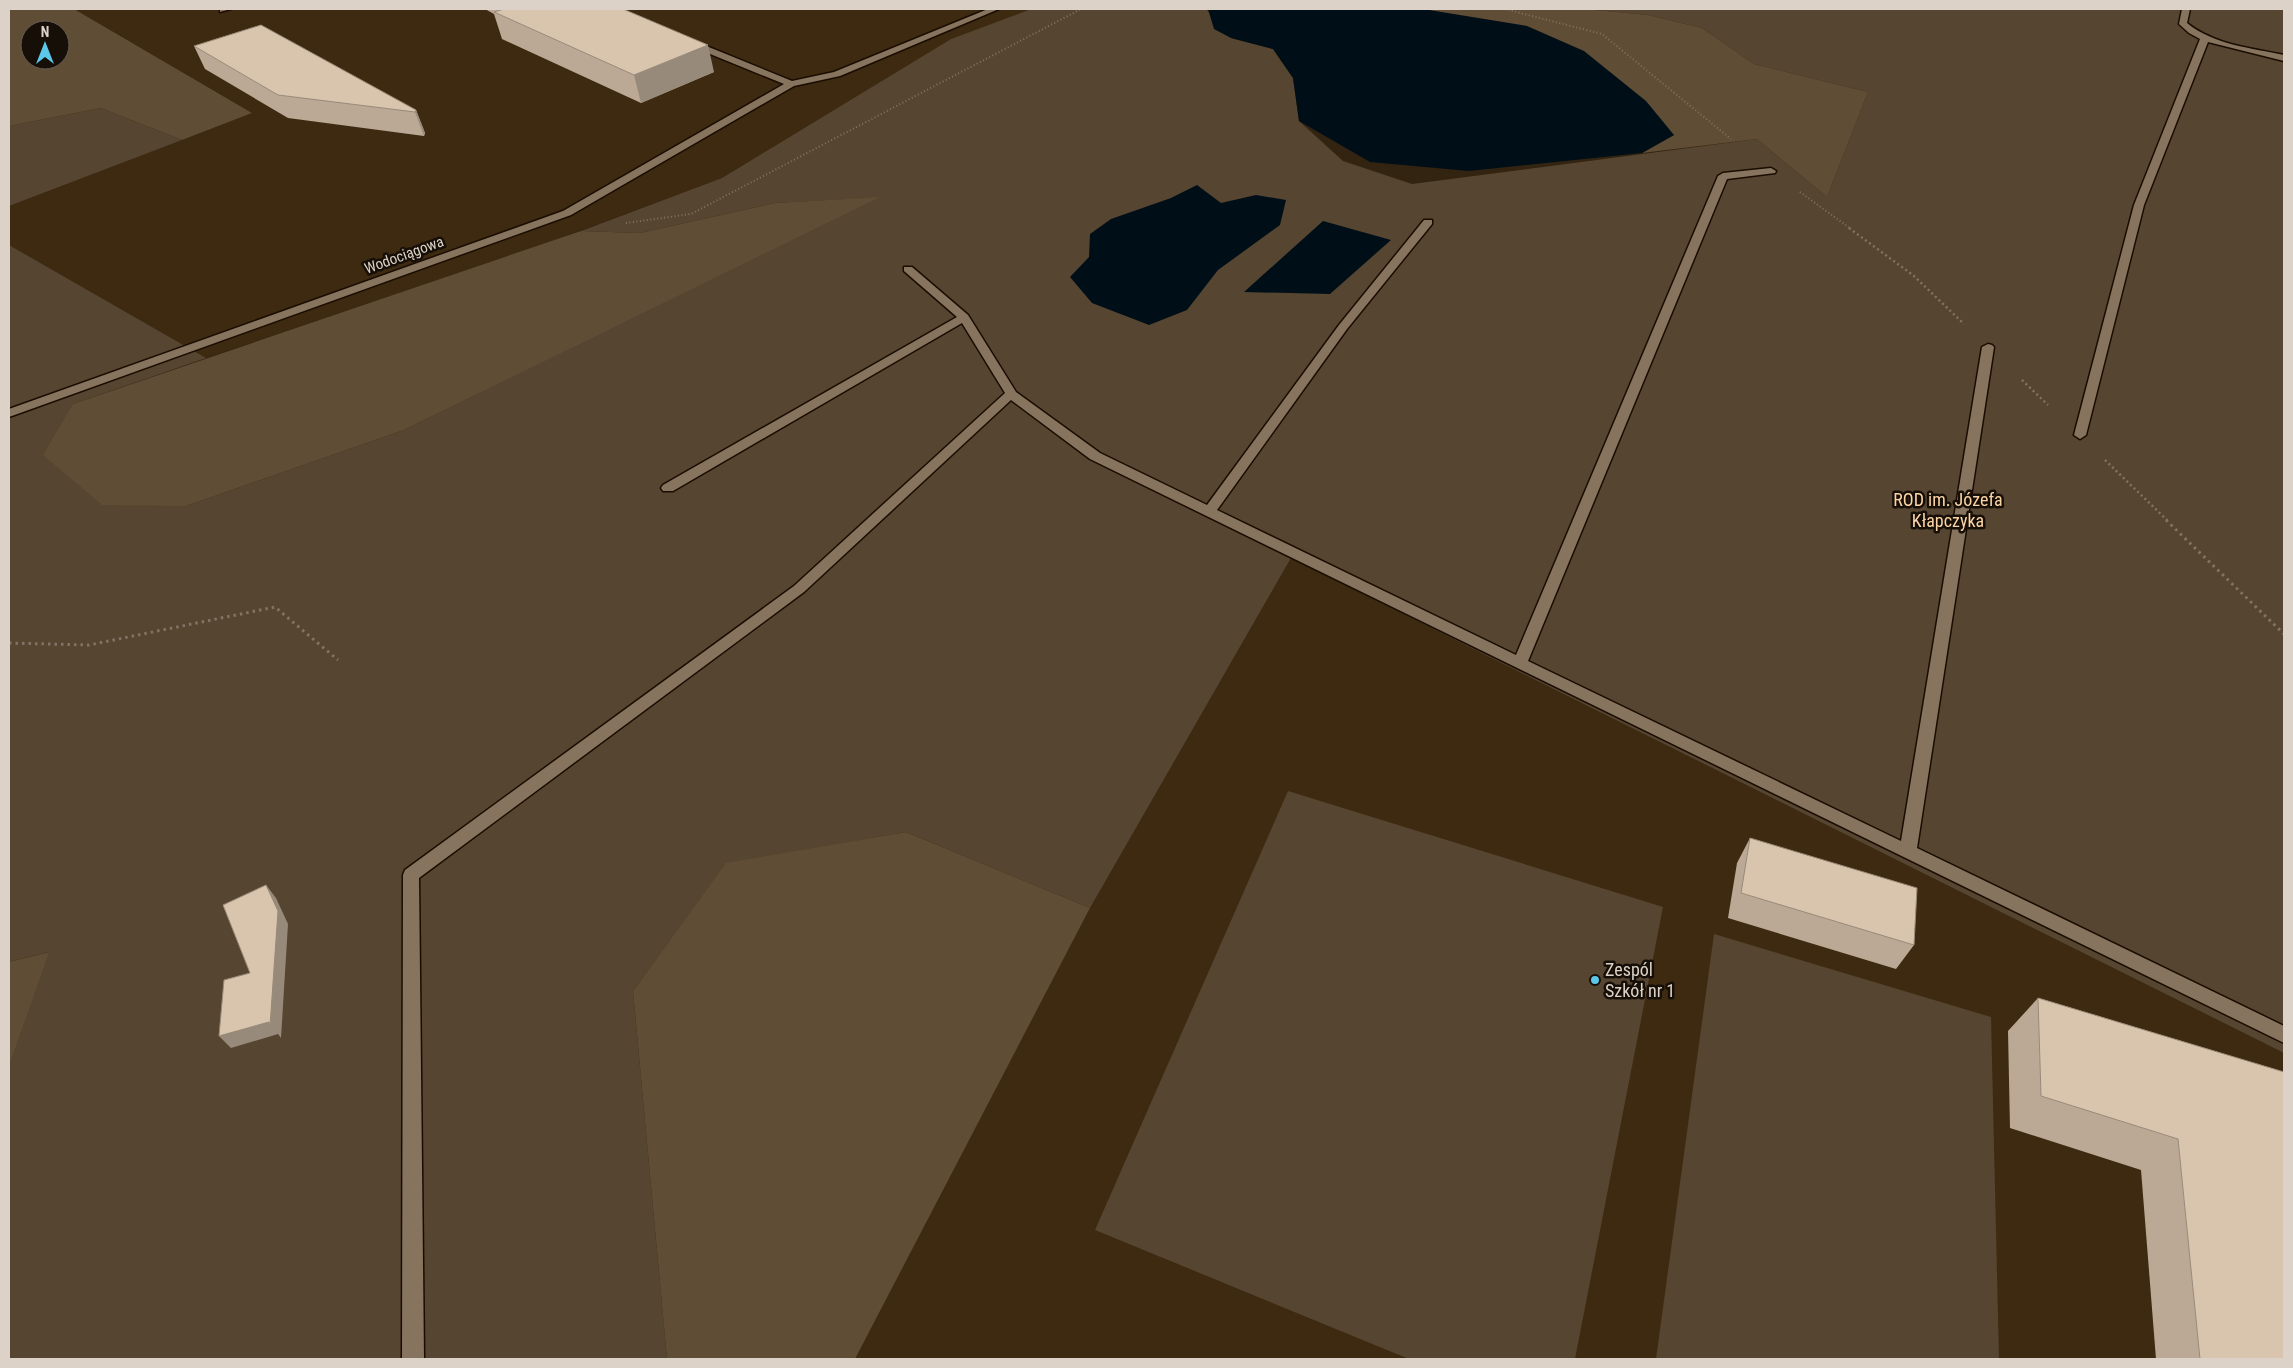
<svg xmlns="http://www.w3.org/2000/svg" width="2293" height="1368" font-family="'Roboto Condensed',sans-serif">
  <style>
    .built { fill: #3e2a11 }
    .green { fill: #564531 }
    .forest { fill: #604d35; fill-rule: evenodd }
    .water { fill: #000f17 }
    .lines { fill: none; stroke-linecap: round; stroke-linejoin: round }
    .minor-casing { stroke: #1a0d00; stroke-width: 3 }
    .path-far2 { stroke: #817465; stroke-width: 2; stroke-dasharray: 1 2.5; stroke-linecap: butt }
    .path-far1 { stroke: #817465; stroke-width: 2.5; stroke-dasharray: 2 3; stroke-linecap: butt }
    .path { stroke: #817465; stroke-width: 3; stroke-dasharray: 2.5 4; stroke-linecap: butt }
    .minor { fill: #86745f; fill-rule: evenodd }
    .wall { fill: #bba996 }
    .shaded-wall { fill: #988a7a }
    .building { fill: #d9c5ae; stroke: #988a7a }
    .poi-dot { fill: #5cc7e8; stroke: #160f07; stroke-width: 2 }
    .labels { text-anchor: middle; stroke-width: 5; stroke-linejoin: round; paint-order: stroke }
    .far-street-label { font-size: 15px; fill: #dcd2c7; stroke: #160f07 }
    .park-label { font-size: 18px; fill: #fbd3a4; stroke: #160f07 }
    .poi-label { font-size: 18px; fill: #dcd2c7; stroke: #160f07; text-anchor: start }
  </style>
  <rect width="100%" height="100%" fill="#332411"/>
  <!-- built -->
  <path class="built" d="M74,9H1031L951,39L722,178L536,247L206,358L9,245V206L252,113Z
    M1291,558L2284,1053V1359H855L1090,908Z"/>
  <!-- green -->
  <path class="green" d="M1031,9H1208L1207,10L1231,38L1273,49L1293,78L1299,121L1343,161L1412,184L1757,139L1827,197L1868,92L1754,64L1702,28L1648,15L1585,9H2284V1053L1291,558L1090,908L906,832L726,864L633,991L667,1359H9V1067L48,952L9,962V245L206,358L73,404L186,506L404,430L872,198L775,203L640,233L581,231L722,178L951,39Z
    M101,108L182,140L9,206V126Z
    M1288,791L1663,907L1575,1359H1409L1095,1230Z
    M1714,934L1991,1017L1999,1359H1656Z"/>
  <!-- forest -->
  <path class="forest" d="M9,9H74L252,113L182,140L101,108L9,126ZM30,30H60V60H30Z
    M1423,9H1585L1648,15L1702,28L1754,64L1868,92L1827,197L1757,139L1642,153L1674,135L1430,10Z
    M880,197L404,430L186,506L102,505L43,455L73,404L581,231L640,233L775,203Z
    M906,832L1090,908L855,1359H667L633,991L726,863Z
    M49,952L9,1067V962Z"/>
  <!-- water -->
  <path class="water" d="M1208,9H1423L1527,26L1584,51L1646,101L1674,135L1642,153L1469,171L1370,162L1299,121L1293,78L1273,49L1231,38L1214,29Z
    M1197,185L1221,203L1256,195L1286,200L1280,225L1218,270L1187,310L1149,325L1092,303L1070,277L1089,257L1090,234L1111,219L1171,198Z
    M1323,221L1391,240L1330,294L1244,292Z"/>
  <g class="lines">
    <defs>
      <path id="minor" d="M220,9H231L220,12Z
        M988,9H999L840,76L794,86L571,215L9,417V409L563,211L784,84L688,45V41H694L792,81L834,72Z
        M2182,9H2190L2187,23C2214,45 2252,48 2284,55V61L2208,42L2144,205L2086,435L2080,439L2074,435L2134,205L2200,39L2189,33L2179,24Z
        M1771,168L1776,171L1775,173L1727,179L1528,661L1901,841L1982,347L1988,344L1992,345L1994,347L1917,848L2284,1026V1043L1090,459L1011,400L804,592L419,878L424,1359H402L403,875L405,870L794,586L1005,393L962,323L673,491H663L661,488L663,485L957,317L904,271V267H912L968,315L1016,392L1100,453L1207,505L1339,325L1424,220H1432V224L1347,329L1217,510L1516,655L1718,176L1723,173Z"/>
    </defs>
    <!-- minor casing -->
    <use href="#minor" class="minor-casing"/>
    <!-- path-far2 -->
    <path class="path-far2" d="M1505,9L1602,34L1731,139
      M1800,192L1851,229
      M626,223L691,214L1081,9"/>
    <!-- path-far1 -->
    <path class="path-far1" d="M1849,228L1914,276L1964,324
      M2022,380L2048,405
      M2105,460L2168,521"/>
    <!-- path -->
    <path class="path" d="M2166,520L2284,634
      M9,643L89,645L275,607L338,660"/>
    <!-- minor -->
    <use href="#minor" class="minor"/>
  </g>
  <!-- wall -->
  <path class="wall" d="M485,9H623L714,72L641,103L502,39L494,14Z
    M194,46L416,110L425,133L424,136L288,118L205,69Z
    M1750,838L1914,945L1896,969L1728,918L1737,863Z
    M2038,998L2284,1072V1359H2156L2141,1170L2010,1128L2008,1031Z"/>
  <!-- shaded-wall -->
  <path class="shaded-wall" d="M708,45L714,72L641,103L634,75Z
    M416,110L425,133L424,136L415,112Z
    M266,885L276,898L288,924L281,1038L278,1034L231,1048L219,1036L269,1022Z"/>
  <!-- building -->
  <path class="building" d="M504,9H623L708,45L634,75L494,12Z
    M261,25L416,110L415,112L278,95L194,46Z
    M1750,838L1917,888L1914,945L1741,893Z
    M266,885L278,911L270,1026L269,1022L219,1036L224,980L250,973L223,905Z
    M2038,998L2284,1072V1359H2200L2178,1139L2041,1096Z"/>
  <!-- markers -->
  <circle class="poi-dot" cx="1595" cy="980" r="5"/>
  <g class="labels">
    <!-- far-street labels -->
    <g class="far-street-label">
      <text transform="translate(404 255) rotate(-20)" y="5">Wodociągowa</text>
    </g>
    <!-- park labels -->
    <g class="park-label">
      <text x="1948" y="506">ROD im. Józefa<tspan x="1948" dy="21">Kłapczyka</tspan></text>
    </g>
    <!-- poi labels -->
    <g class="poi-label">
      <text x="1605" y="976">Zespól<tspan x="1605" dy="21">Szkół nr 1</tspan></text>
    </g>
  </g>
  <!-- border -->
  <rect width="2293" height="1368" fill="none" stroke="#dcd2c7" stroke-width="20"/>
  <!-- north arrow -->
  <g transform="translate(45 45)"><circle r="24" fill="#160f07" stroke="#655d54"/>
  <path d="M0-4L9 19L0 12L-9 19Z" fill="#5cc7e8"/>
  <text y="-8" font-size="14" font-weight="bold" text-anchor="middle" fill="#dcd2c7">N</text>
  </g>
</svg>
